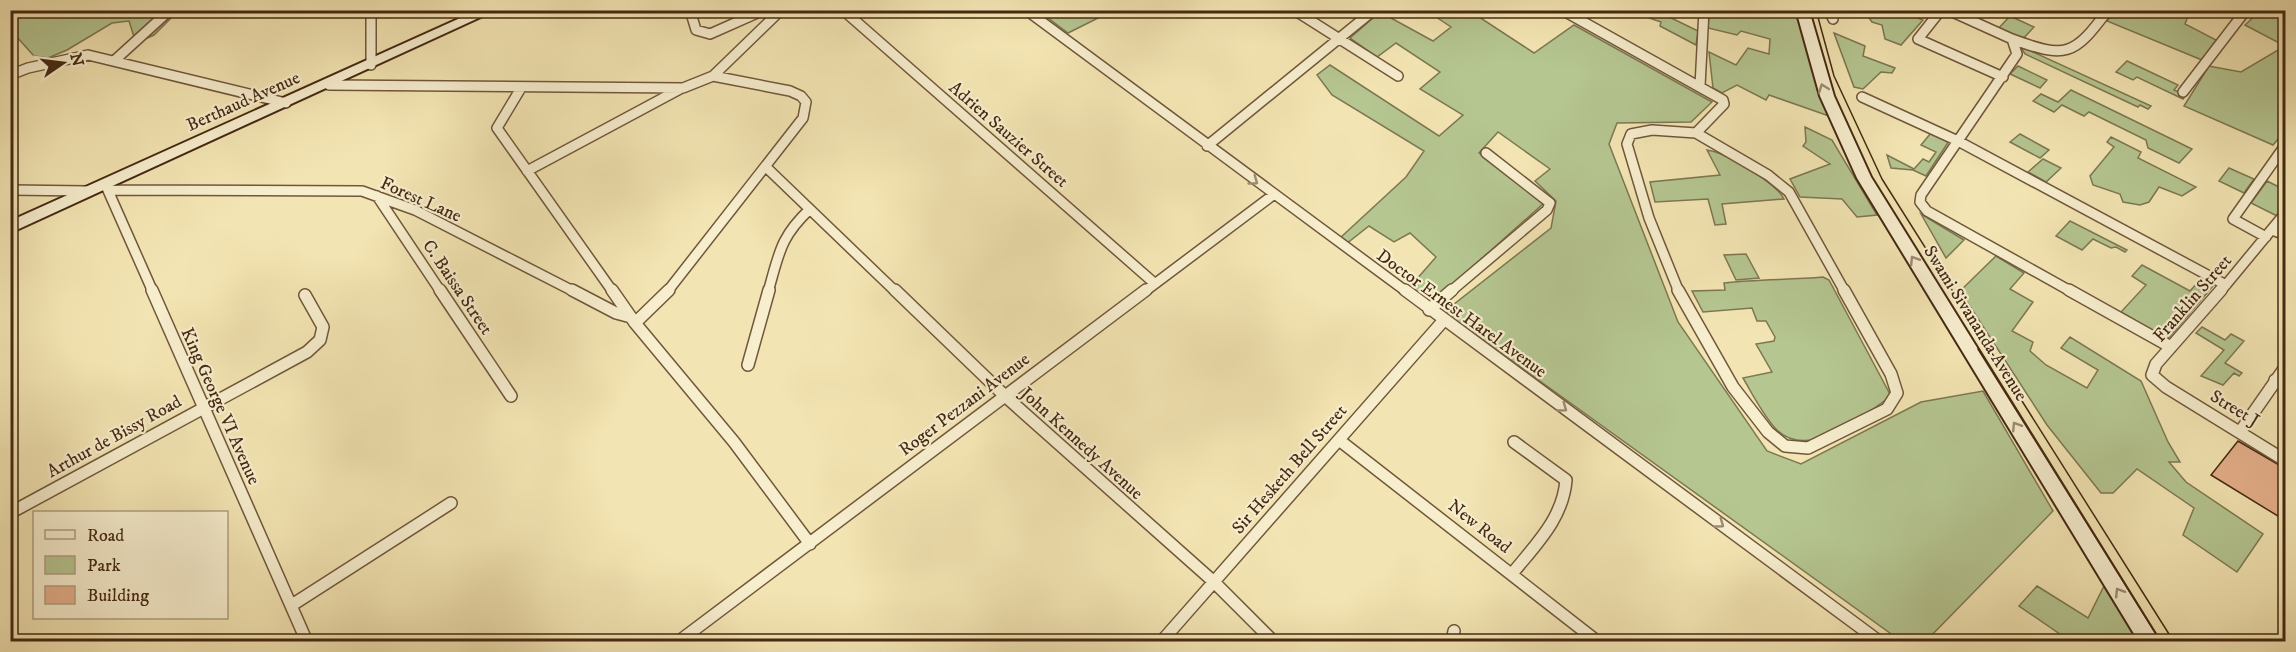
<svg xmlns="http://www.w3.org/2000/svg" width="2296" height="652" font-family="'IM FELL DW Pica',serif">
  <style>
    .green { fill: #b5c691; stroke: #7d7752; stroke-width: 1.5 }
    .building { fill: #e5b08b; stroke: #452813; stroke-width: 1.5 }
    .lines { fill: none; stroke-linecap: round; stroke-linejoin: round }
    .street-far1-casing { stroke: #70573b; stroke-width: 12 }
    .street-casing { stroke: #70573b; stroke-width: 14 }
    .secondary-casing { stroke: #452813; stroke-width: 4 }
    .street-far1 { stroke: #f7eece; stroke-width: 9 }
    .street { stroke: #f7eece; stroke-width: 11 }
    .secondary { fill: #f7eece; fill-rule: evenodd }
    .tram { stroke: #452813; stroke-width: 1.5 }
    .oneway { stroke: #9e8b70 }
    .labels { text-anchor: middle; stroke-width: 4.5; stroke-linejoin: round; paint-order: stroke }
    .street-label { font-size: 18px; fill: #452813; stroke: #f7eece }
  </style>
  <rect width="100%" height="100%" fill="#f3e5b3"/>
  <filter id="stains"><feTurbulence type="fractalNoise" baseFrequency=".00333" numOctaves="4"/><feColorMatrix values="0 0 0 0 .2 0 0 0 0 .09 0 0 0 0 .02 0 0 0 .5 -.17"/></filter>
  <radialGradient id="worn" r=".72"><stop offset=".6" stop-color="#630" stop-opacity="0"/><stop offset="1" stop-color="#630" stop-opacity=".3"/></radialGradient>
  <!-- green -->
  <path class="green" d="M11,11H178L154,35L136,43L129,21L112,23L67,50L48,58L34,56L16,36H11Z
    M1039,11H1112L1068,33Z
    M1427,11H1470L1534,53L1574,25L1712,102L1691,122L1617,123L1609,144L1678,322L1767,451L1801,464L1921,402L1983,391L2053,511L1926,641H1901L1444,312L1551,228L1556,201L1535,181L1550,169L1498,132L1479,153L1544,203L1430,305L1409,288L1436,257L1410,233L1394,242L1369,226L1346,244L1340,238L1406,177L1424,151L1332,95L1317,75L1330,65L1439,136L1463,115L1420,89L1440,72L1396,43L1377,57L1350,38L1380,12L1433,41L1451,27Z
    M1629,11H1663V14L1698,31L1696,45L1660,26L1661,22Z
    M1709,11H1796L1829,116L1769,95L1766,100L1737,85L1722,93L1713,88L1709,52L1736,65L1748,48L1769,54L1770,39L1741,31L1737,35L1708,28Z
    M1867,11H1899L1923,20L1901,45L1885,39L1882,25L1872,22L1865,12Z
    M2115,11H2190L2185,24L2216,40L2202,60L2107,21Z
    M2286,11L2285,131L2273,145L2184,106L2209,66L2241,72L2285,46L2245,25L2259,12Z
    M2010,16L2034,27L2021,41L1997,30Z
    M1834,33L1865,46L1863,56L1895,68L1892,73L1881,72L1863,89L1854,87Z
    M2020,46L2151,106L2148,109L2140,105L2138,107L2025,54Z
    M2127,61L2178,85L2174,90L2186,95L2183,99L2137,77L2133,80L2116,72Z
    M2018,66L2047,80L2040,88L2010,74Z
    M2071,90L2192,149L2179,163L2148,148L2146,140L2089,112L2084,116L2062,105L2054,112L2033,101L2041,94L2058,102Z
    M1805,127L1832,140L1877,215L1857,217L1842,199L1800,197L1790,179L1830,164L1803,146L1806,142Z
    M1931,133L1949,141L1926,176L1913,170L1891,168L1887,155L1914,169L1923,159L1929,162L1936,152L1921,145Z
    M2020,134L2049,150L2040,158L2010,142Z
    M2111,137L2141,152L2138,158L2196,187L2182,196L2159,187L2149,202L2140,205L2123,202L2120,194L2093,185L2090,176L2114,147L2107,142Z
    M1707,150C1725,152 1777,184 1784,199L1722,204L1726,224L1715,225L1708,199L1655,202L1650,182L1720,175Z
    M2043,159L2061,168L2046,182L2028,172Z
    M2229,168L2254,179L2244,193L2219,181Z
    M2267,181L2285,190V203L2277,216L2251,203Z
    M1921,214L1964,240L1946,258Z
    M2070,221L2127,250L2125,252L2116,247L2111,248L2093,239L2082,250L2056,236Z
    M1746,254L1759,278L1736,280L1724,255Z
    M1996,256L2024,273L2010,289L2033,302L2012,331L2033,342L2030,351L2046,365L2087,388L2098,370L2061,348L2070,337L2141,381L2168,442L2180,462H2169L2186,482L2263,534L2237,572L2183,535L2194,508L2137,469L2113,493H2101L2047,425L1960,291Z
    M2142,265L2190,291L2201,279L2213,286L2167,340L2121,312L2146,285L2132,276Z
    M1823,277L1829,280L1891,396C1863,416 1808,462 1776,429C1763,415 1753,395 1743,378L1772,372L1756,344L1774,341L1775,337L1766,321H1757L1752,308L1703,312L1692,291L1725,290L1724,283C1757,279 1790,280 1823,277Z
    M2202,327L2225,340L2231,334L2244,341L2225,363L2242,373L2239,376L2234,373L2223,385L2201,376L2224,350L2196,333Z
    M2037,586L2088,618L2104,586L2138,641H2070L2019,606Z"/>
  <!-- building -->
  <path class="building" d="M2238,441L2286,469V521L2211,475Z"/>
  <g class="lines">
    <defs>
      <path id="street-far1" d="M371,10V65
        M690,10L696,30L710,34L764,10
        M843,10L1153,282
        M1026,10L1407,292
        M1294,10L1398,76
        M1562,10L1723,100L1724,104L1696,133
        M1829,10L1833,19
        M1941,10L1918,39L2003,77
        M1948,10L2012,39L2017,54L1921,195L1920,202L1927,211L2072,292
        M2012,39C2066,59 2074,56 2108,10
        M115,60L170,10
        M10,75L28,68L88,55L286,103
        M329,85L683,88L713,76
        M1700,86L1704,10
        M521,88L497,128L613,292
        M2183,92L2246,10
        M1862,97L1958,141L2226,285
        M1696,133L1768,175L1789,192L1845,292
        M1207,146L1374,10
        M766,167L896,292
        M527,171L680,89
        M106,186L153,292
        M10,190L87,191
        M108,190L362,191L415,210L575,292
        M377,196L441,292
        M2272,230L2286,235
        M2266,237L2233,219L2286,144
        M667,292L803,118L806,102L801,96L790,91L713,76L781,10
        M768,292C779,254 780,237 810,209
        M1144,292L1273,195
        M1450,292L1547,210L1550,203L1486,153
        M1679,292L1649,218L1627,144L1631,134L1652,130L1696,133
        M2220,292L2286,212"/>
      <path id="street" d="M152,290L307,642
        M440,290L511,396
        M572,290L616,313L631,317
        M612,290L635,323L734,442L810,544
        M895,290L1005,396L1214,582L1274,642
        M1405,290L1880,642
        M1678,290L1733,387L1768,432L1785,446L1808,448L1887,409L1897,393L1891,374L1844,290
        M2069,290L2171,347
        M2221,290L2156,364L2152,375L2166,387L2286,461
        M1429,310L1452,290
        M635,323L669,290
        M748,365L769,290
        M2275,380L2286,386
        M2240,432L2286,366
        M1339,440L1598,642
        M10,513L307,352L320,340L323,327L305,295
        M1512,574C1535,545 1563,519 1566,480L1514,442
        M292,605L451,503
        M678,642L1146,290
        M1161,642L1444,320
        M1452,642L1454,631"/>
      <path id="secondary" d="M478,10H496L10,233V221Z
        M1796,10H1809L1834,96L1871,177L2160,642H2139L1857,178L1820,96Z"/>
    </defs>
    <!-- street-far1 casing -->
    <use href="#street-far1" class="street-far1-casing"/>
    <!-- street casing -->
    <use href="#street" class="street-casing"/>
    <!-- secondary casing -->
    <use href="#secondary" class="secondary-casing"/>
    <!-- street-far1 -->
    <use href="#street-far1" class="street-far1"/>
    <!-- street -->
    <use href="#street" class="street"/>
    <!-- secondary -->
    <use href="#secondary" class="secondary"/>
    <!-- tram -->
    <path class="tram" d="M1816,10L1834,76L1882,179L2174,642
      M1978,349L2161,642"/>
  </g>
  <!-- one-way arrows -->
  <defs><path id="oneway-chevron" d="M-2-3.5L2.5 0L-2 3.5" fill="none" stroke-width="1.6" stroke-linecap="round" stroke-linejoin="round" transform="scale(1.5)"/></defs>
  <g class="oneway">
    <use href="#oneway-chevron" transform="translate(1823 88) rotate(-110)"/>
    <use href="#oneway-chevron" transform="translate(1254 181) rotate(36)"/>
    <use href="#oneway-chevron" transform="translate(1914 260) rotate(-122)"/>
    <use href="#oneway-chevron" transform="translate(1563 408) rotate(36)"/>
    <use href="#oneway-chevron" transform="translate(2016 426) rotate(-122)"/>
    <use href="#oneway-chevron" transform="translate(1720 524) rotate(36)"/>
    <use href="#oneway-chevron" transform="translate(2119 592) rotate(-122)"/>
  </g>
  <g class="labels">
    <!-- street labels -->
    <g class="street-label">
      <text transform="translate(243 101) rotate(-24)" y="6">Berthaud Avenue</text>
      <text transform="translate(1009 134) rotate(41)" y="6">Adrien Sauzier Street</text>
      <text transform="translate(421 199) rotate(24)" y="6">Forest Lane</text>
      <text transform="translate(458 287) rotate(56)" y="6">C. Baissa Street</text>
      <text transform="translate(2192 298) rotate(-49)" y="6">Franklin Street</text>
      <text transform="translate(1462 313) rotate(36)" y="6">Doctor Ernest Harel Avenue</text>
      <text transform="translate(1976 323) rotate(58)" y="6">Swami Sivananda Avenue</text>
      <text transform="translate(964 404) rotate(-37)" y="6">Roger Pezzani Avenue</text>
      <text transform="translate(221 406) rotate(66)" y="6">King George VI Avenue</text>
      <text transform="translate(2235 408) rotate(31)" y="6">Street J</text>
      <text transform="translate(114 436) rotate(-29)" y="6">Arthur de Bissy Road</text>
      <text transform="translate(1082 443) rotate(42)" y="6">John Kennedy Avenue</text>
      <text transform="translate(1289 469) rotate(-49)" y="6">Sir Hesketh Bell Street</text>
      <text transform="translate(1480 526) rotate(38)" y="6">New Road</text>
    </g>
  </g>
  <!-- margin -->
  <rect width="2296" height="652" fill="none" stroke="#f3e5b3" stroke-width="36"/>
  <rect x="12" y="12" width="2272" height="628" fill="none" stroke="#452813" stroke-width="3"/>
  <rect x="18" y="18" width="2260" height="616" fill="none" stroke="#452813" stroke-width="1.5"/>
  <!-- legend -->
  <rect x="33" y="511" width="195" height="108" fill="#f7eece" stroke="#b09f83" stroke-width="1.5"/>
  <rect x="45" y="530" width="30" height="9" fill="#f7eece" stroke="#b09f83" stroke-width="1.5"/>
  <text x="87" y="541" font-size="18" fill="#452813">Road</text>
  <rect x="45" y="556" width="30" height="18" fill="#b5c691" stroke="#b09f83" stroke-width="1.5"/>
  <text x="87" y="571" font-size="18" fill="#452813">Park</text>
  <rect x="45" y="586" width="30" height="18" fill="#e5b08b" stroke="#b09f83" stroke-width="1.5"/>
  <text x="87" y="601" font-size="18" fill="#452813">Building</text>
  <!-- north arrow -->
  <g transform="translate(63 63) rotate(76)" stroke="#f7eece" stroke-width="4.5" paint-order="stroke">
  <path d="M0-4.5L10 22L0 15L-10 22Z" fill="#452813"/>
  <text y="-9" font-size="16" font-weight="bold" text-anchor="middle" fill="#452813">N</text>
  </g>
  <rect width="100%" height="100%" filter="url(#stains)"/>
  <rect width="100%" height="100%" fill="url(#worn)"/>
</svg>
